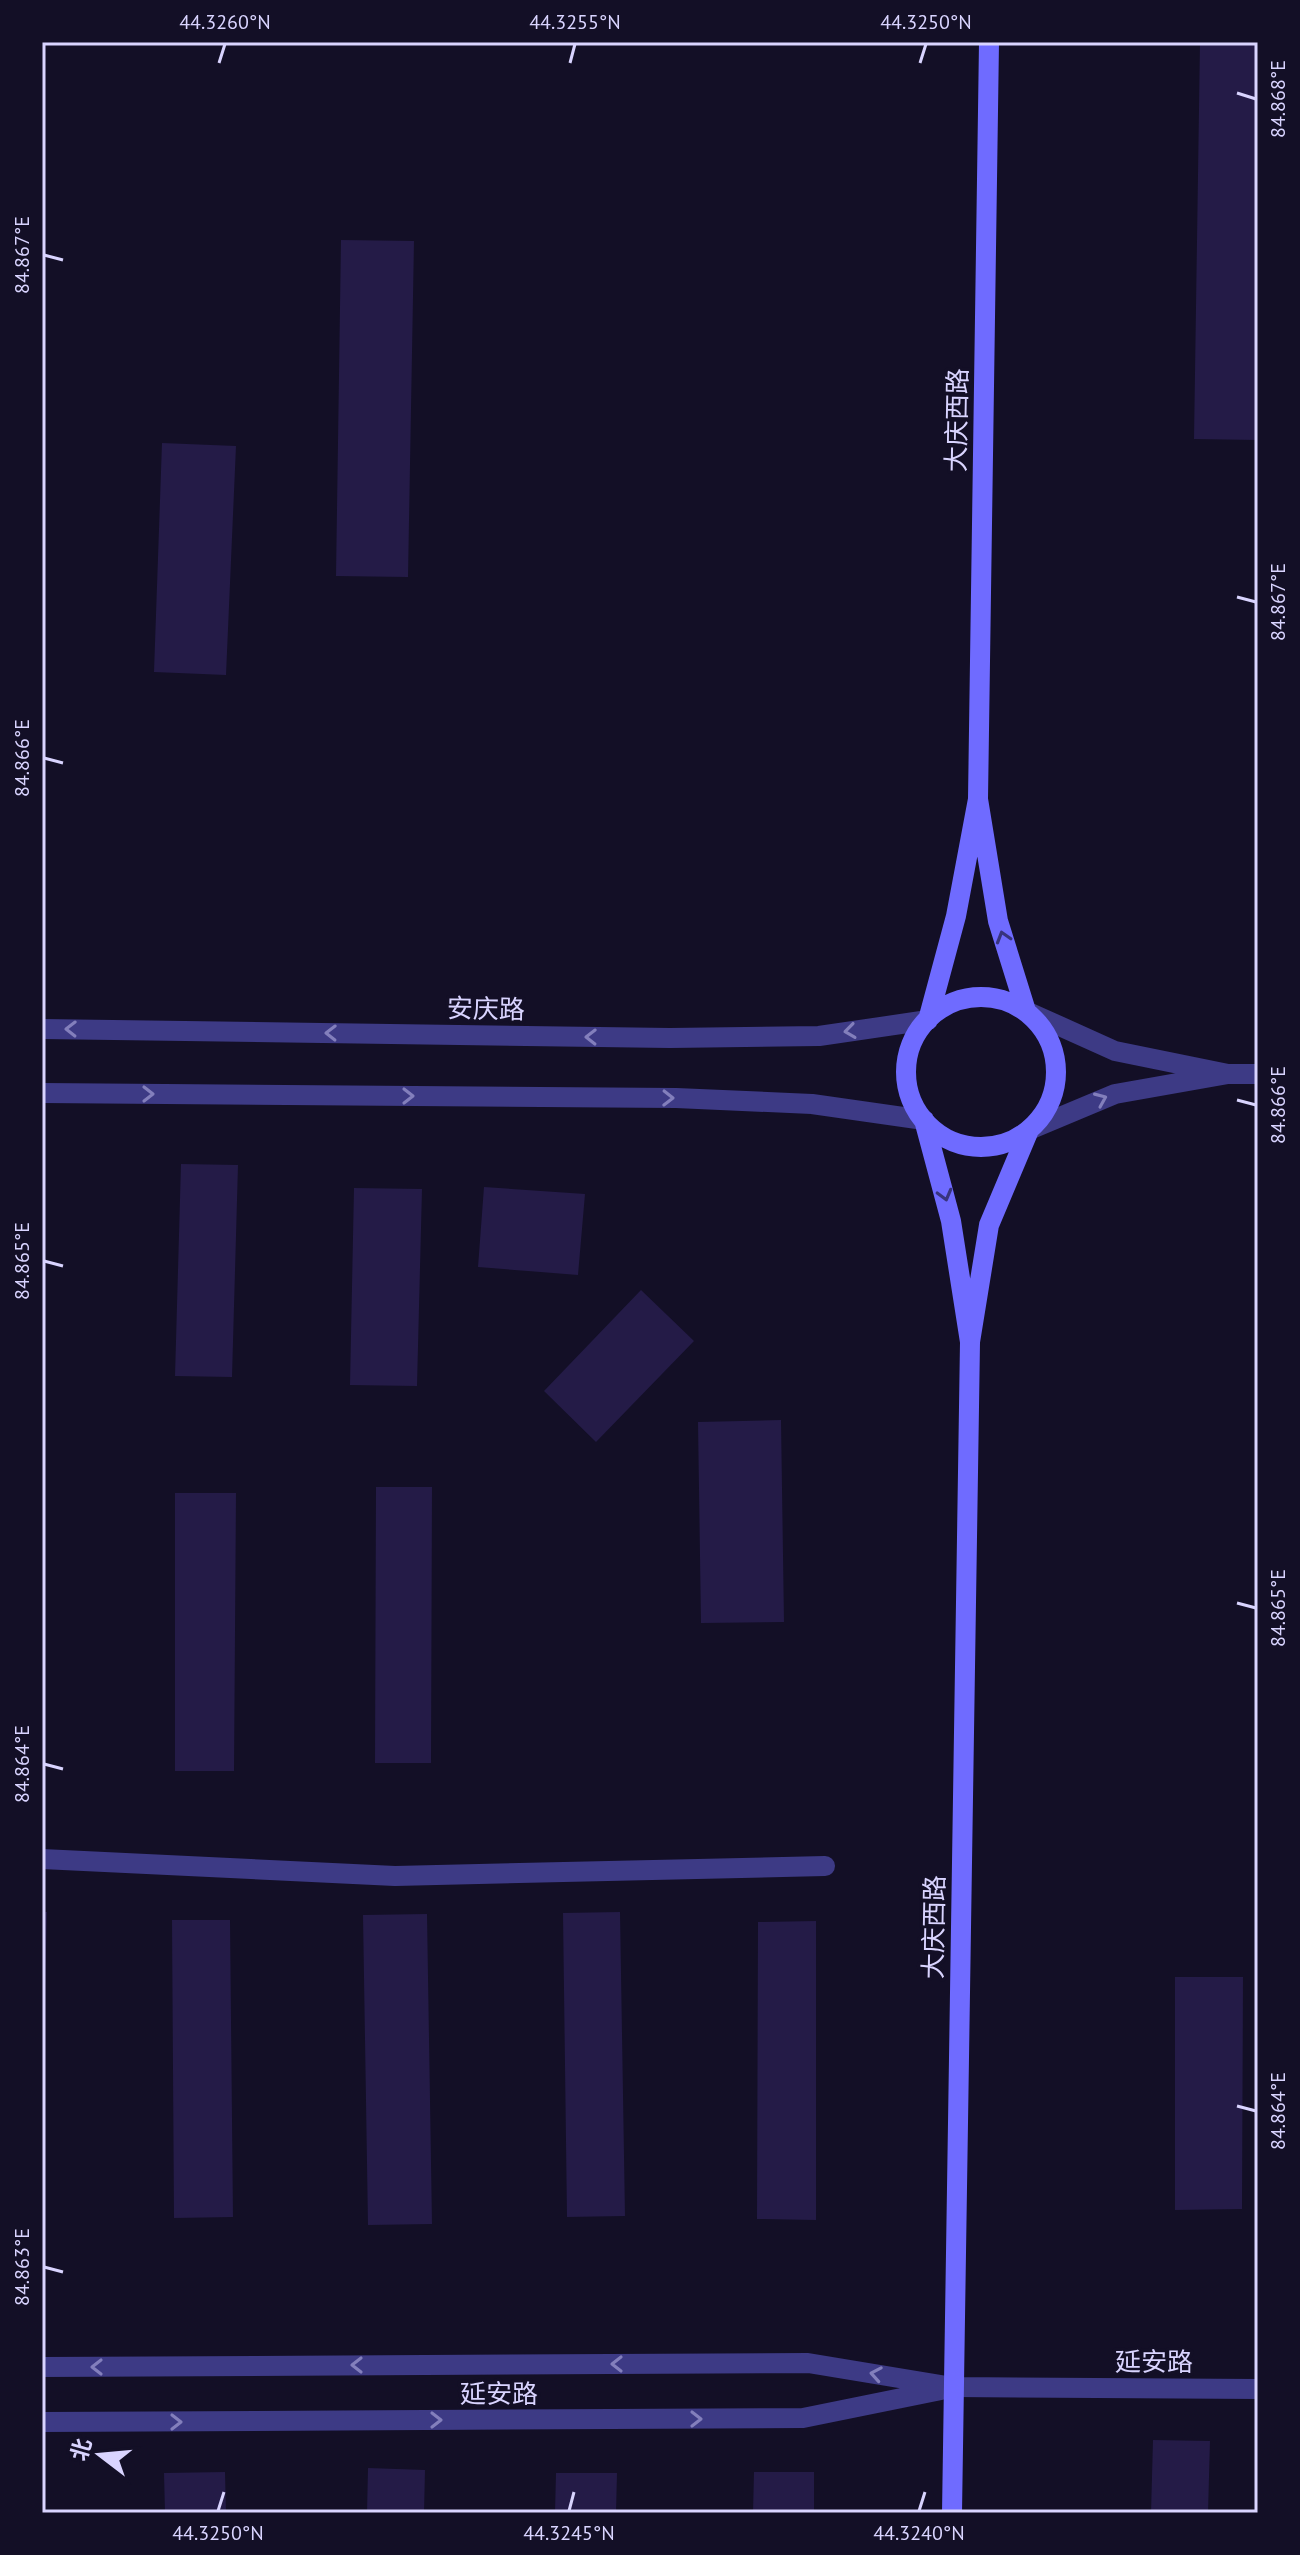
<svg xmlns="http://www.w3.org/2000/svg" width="1300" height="2555" font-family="'PT Sans','Noto Sans SC',sans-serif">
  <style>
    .building { fill: #241b47 }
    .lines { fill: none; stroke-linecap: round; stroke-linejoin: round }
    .minor { stroke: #3d3a85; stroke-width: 20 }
    .tertiary { stroke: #3d3a85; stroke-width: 20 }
    .secondary { stroke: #6f6bff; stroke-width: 20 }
    .oneway { stroke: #38347d }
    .oneway2 { stroke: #837fbc }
    .ticks { fill: none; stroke: #d9d4ff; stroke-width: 3 }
    .labels { text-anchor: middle; stroke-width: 7; stroke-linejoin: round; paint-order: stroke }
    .street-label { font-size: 26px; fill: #d9d4ff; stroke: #130f26 }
    .neatline { fill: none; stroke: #d9d4ff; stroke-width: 3 }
    .ticks-label { font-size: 20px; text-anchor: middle; fill: #d9d4ff }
  </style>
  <rect width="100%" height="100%" fill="#130f26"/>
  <!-- building -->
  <path class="building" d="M1200,42H1258V440L1194,439Z
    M341,240L414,241L408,577L336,576Z
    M162,443L236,446L226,675L154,672Z
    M181,1164L238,1165L232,1377L175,1376Z
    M484,1187L585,1194L578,1275L478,1267Z
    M354,1188L422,1189L417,1386L350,1385Z
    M641,1290L694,1341L596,1442L544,1391Z
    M781,1420L784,1622L701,1623L698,1422Z
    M376,1487H432L431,1763H375Z
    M175,1493H236L234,1771H175Z
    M42,1912H47L45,1987H42Z
    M620,1912L625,2216L567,2217L563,1913Z
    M427,1914L432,2224L368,2225L363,1915Z
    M172,1920H230L233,2217L174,2218Z
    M816,1921V2220L757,2219L758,1922Z
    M1175,1977H1243L1242,2209L1175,2210Z
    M1153,2440L1210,2441L1208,2513H1151Z
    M368,2468L425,2470L424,2513H367Z
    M225,2472L226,2513H165L164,2473Z
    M754,2472H814V2513H753Z
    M556,2473H617L616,2513H555Z"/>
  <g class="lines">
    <!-- minor -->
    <path class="minor" d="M42,1029L670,1038L819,1036L928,1020
      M42,1093L676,1098L812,1104L924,1120
      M42,1859L395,1876L825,1866"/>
    <!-- tertiary -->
    <path class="tertiary" d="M1026,1011L1115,1051L1228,1074L1115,1094L1029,1130
      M1228,1074H1258
      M42,2367L808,2363L953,2387L1258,2389
      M42,2422L803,2418L941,2390"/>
    <!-- secondary -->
    <path class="secondary" d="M978,799L989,42
      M906 1072a75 75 0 1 1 150 0a75 75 0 1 1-150 0Z
      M928,1020L956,916L978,799L998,921L1026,1011
      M924,1120L951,1221L970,1342L989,1225L1029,1130
      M952,2513L970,1342"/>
  </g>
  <!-- one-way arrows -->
  <defs><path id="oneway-chevron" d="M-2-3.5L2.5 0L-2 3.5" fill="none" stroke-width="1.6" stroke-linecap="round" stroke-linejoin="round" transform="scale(2)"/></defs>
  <g class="oneway">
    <use href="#oneway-chevron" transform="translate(1003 937) rotate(-107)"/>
    <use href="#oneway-chevron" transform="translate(945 1195) rotate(75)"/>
  </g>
  <g class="oneway2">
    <use href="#oneway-chevron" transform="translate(71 1029) rotate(-179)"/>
    <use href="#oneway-chevron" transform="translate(850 1031) rotate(172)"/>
    <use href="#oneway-chevron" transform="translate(331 1033) rotate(-179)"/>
    <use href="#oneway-chevron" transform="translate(591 1037) rotate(-179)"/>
    <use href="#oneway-chevron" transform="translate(148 1094)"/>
    <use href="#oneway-chevron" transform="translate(408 1096)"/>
    <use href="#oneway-chevron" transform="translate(668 1098) rotate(1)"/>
    <use href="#oneway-chevron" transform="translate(1101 1099) rotate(-23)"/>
    <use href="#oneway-chevron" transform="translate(617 2364) rotate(180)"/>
    <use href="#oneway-chevron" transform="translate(357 2365) rotate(180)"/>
    <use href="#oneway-chevron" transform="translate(97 2367) rotate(180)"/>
    <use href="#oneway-chevron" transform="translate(876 2374) rotate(-170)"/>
    <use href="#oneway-chevron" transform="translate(696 2419)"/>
    <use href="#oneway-chevron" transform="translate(436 2420)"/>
    <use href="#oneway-chevron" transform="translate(176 2422)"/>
  </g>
  <!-- ticks -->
  <path class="ticks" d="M219,63L225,44M570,63L575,44M920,63L926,44M1237,93L1256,99M44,255L63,260M1237,597L1256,602M44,758L63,763M1237,1100L1256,1105M44,1261L63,1266M1237,1603L1256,1608M44,1764L63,1769M1237,2106L1256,2111M44,2267L63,2272M218,2511L224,2492M569,2511L574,2492M919,2511L925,2492"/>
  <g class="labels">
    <!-- street labels -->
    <g class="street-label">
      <text transform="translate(957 420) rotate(-89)" y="9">大庆西路</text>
      <text transform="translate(486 1009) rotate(1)" y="9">安庆路</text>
      <text transform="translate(934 1927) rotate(-89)" y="9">大庆西路</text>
      <text x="1154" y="2371">延安路</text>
      <text x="499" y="2403">延安路</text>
    </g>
  </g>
  <!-- border -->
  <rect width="1300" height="2555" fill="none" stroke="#130f26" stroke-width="88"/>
  <!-- north arrow -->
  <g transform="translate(100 2455) rotate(286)" stroke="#130f26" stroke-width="6" paint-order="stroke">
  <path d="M0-6L14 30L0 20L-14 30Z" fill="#d9d4ff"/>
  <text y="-12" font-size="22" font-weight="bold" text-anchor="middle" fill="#d9d4ff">北</text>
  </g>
  <rect x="44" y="44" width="1212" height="2467" class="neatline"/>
  <g class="ticks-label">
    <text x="225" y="29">44.3260°N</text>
    <text x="575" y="29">44.3255°N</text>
    <text x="926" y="29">44.3250°N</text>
    <text transform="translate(1278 99) rotate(-90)" y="7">84.868°E</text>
    <text transform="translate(22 255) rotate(-90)" y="7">84.867°E</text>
    <text transform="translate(1278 602) rotate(-90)" y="7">84.867°E</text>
    <text transform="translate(22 758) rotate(-90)" y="7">84.866°E</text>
    <text transform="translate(1278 1105) rotate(-90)" y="7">84.866°E</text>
    <text transform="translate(22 1261) rotate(-90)" y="7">84.865°E</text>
    <text transform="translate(1278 1608) rotate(-90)" y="7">84.865°E</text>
    <text transform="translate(22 1764) rotate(-90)" y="7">84.864°E</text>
    <text transform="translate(1278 2111) rotate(-90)" y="7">84.864°E</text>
    <text transform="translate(22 2267) rotate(-90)" y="7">84.863°E</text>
    <text x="218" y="2540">44.3250°N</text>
    <text x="569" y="2540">44.3245°N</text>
    <text x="919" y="2540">44.3240°N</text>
  </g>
</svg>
